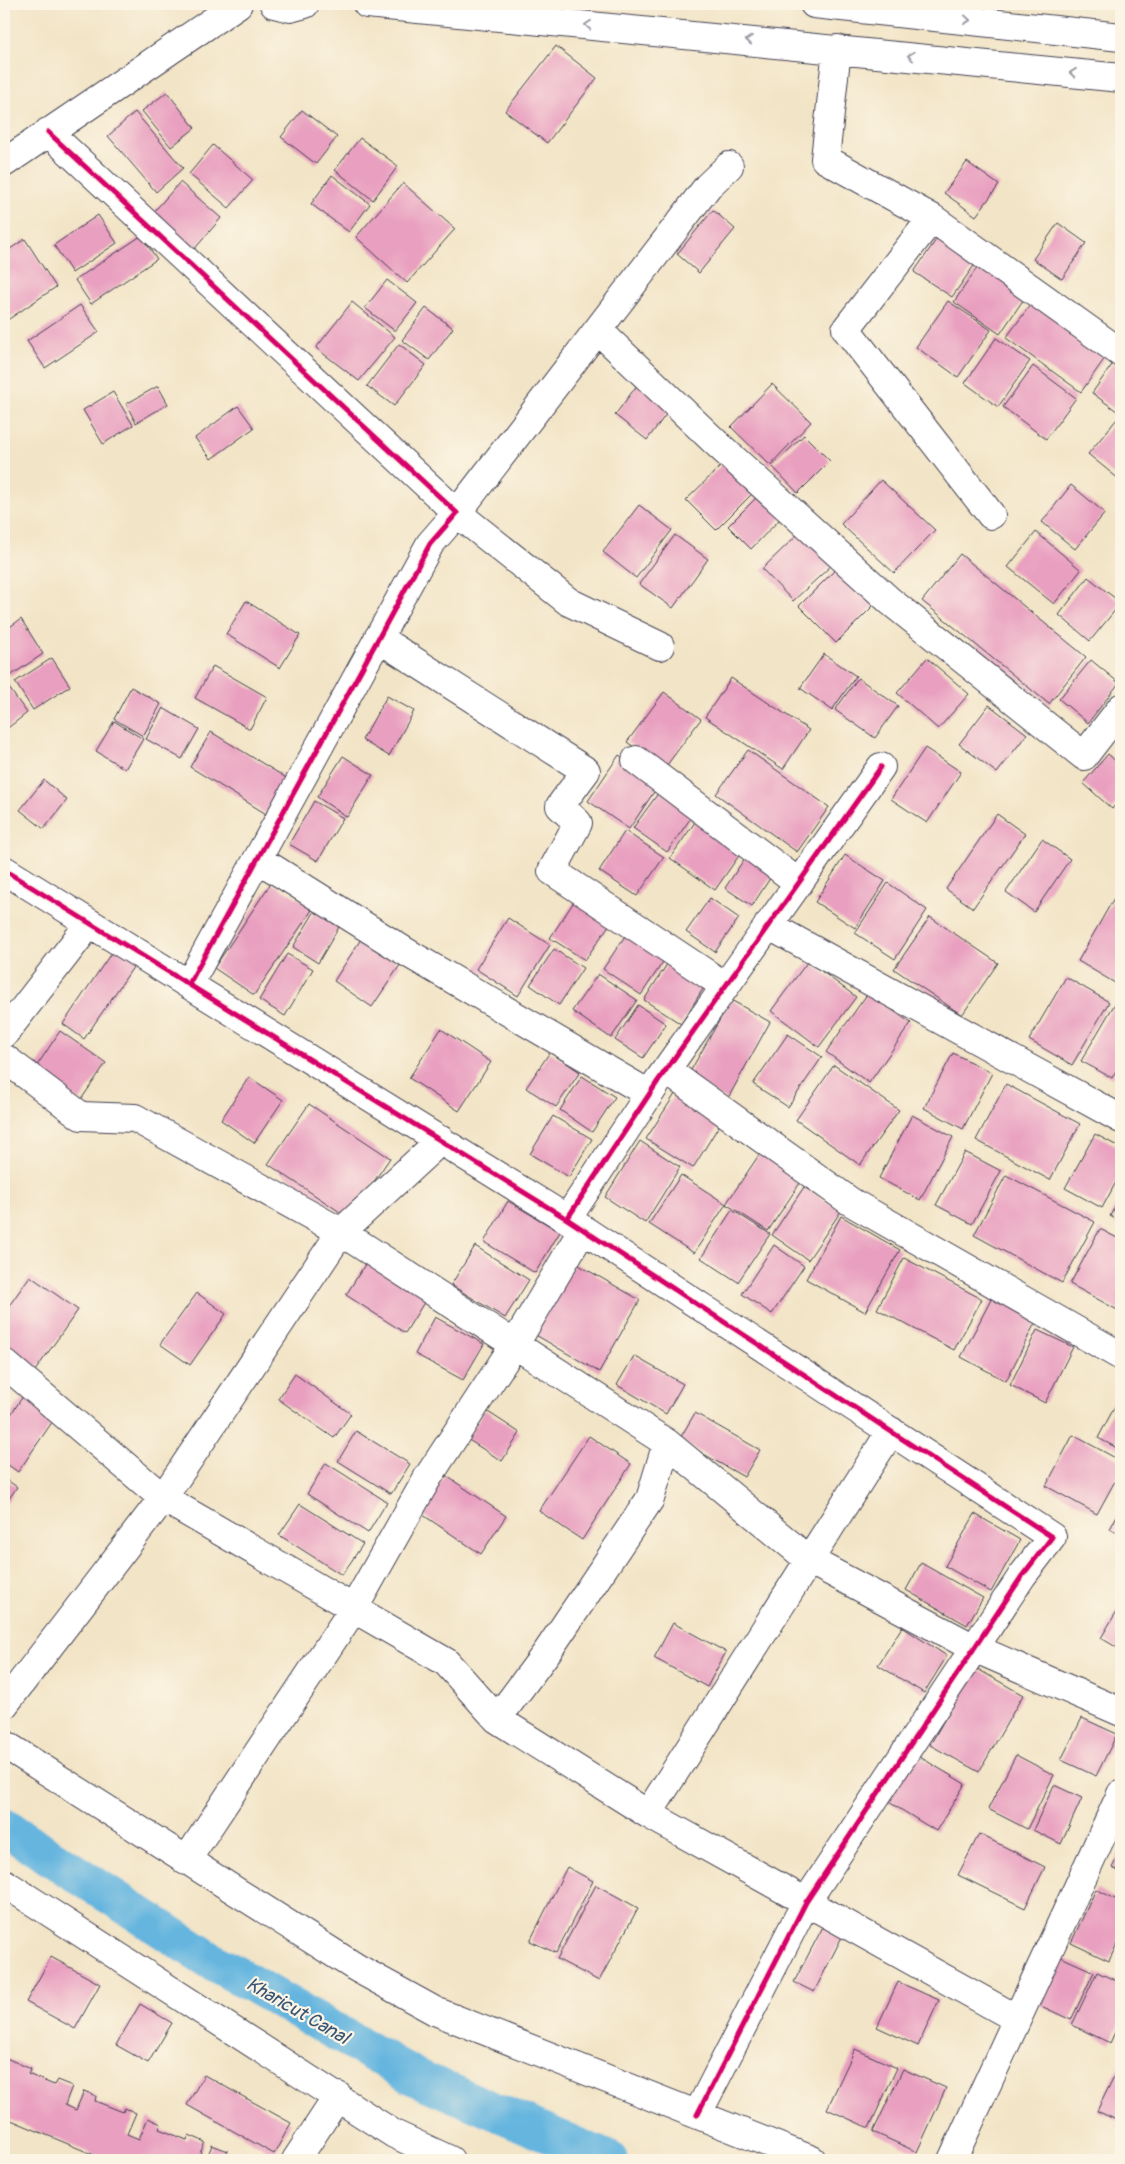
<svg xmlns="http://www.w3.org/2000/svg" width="1125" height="2164" font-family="Pangolin,sans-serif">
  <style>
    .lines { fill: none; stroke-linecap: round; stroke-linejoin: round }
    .canal { stroke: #65b5df; stroke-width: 38 }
    .building { fill: #e9a0c0 }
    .minor-casing { stroke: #413f50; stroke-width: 30 }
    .minor { stroke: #fff; stroke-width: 28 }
    .cycleway-casing { stroke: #fcf5e5; stroke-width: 8 }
    .cycleway { stroke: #d6006c; stroke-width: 5 }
    .oneway { stroke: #9c9ca7 }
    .labels { text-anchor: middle; stroke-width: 4.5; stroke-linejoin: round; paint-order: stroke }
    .water-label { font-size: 19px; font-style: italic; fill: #395574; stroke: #fcf5e5 }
  </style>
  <rect width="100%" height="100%" fill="#fcf5e5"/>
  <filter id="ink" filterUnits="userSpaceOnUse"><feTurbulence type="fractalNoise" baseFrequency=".02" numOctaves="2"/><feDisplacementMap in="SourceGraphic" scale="10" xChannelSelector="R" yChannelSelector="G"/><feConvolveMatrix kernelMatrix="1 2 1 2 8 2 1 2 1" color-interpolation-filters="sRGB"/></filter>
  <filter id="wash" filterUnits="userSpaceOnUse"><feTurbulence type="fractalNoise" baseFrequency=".0096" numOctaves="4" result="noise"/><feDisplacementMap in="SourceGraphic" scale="20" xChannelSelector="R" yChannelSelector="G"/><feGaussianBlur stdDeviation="1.12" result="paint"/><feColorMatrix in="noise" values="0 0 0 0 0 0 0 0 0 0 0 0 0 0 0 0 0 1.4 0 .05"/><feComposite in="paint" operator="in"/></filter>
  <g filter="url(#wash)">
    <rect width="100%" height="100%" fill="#f2e4c6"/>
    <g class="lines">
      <!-- canal -->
      <path class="canal" d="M4,1827L210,1960L415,2077L609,2160"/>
    </g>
    <g id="blocks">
      <!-- building -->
      <path class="building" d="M556,46L597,78L547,143L505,111Z
        M167,92L195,128L171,147L142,111Z
        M302,110L337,137L316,164L281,137Z
        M135,112L183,168L156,192L108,136Z
        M360,138L398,166L373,200L335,170Z
        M213,145L253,180L229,208L189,174Z
        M967,162L999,185L976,216L944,193Z
        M332,175L370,204L349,232L311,204Z
        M180,182L221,218L192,252L151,215Z
        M403,183L455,229L407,283L356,237Z
        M713,210L735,229L699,273L677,254Z
        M98,215L117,243L72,273L54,245Z
        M1058,223L1086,243L1062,279L1033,259Z
        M942,231L980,257L952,297L914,272Z
        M141,236L157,259L91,304L75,280Z
        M25,239L56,287L6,321L4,317V253Z
        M983,259L1030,290L1000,334L954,302Z
        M387,280L417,303L395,331L365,308Z
        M1036,297L1110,351L1081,392L1006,338Z
        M948,301L991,330L958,377L916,347Z
        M352,302L395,337L359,381L316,348Z
        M80,305L99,332L45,368L27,341Z
        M426,308L453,328L429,360L402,340Z
        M996,338L1030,361L998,407L965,383Z
        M399,344L426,365L394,406L367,386Z
        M1119,355L1121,356V414L1092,393Z
        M1033,366L1076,398L1046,439L1003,407Z
        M638,384L670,409L647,440L615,415Z
        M772,384L811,422L770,465L731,427Z
        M158,386L168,404L136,423L126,404Z
        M113,392L133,425L103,444L83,410Z
        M238,406L254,428L211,459L195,438Z
        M1117,419L1121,423L1120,480L1088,454Z
        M804,435L830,461L798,493L772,466Z
        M728,459L757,489L716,530L686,500Z
        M881,480L935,530L894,573L841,524Z
        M1071,485L1105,513L1075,549L1042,522Z
        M759,495L782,517L751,549L728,526Z
        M639,505L672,530L636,578L603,552Z
        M802,530L833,564L793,601L762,569Z
        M1036,532L1081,570L1054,604L1008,567Z
        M675,535L708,559L673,608L639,584Z
        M960,554L1086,657L1049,704L922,601Z
        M839,566L876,603L836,643L799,606Z
        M1088,577L1121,603L1090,641L1059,615Z
        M246,601L300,635L280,668L226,634Z
        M21,619L43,654L10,676L4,666V631Z
        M824,654L856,676L832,710L800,688Z
        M52,658L70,686L33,710L15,682Z
        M927,658L969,694L938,729L897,693Z
        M1091,660L1119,683L1088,723L1059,699Z
        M213,666L267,697L250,729L195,698Z
        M731,678L809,730L783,769L705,717Z
        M858,678L898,706L875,738L835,710Z
        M4,681L27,713L4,731Z
        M131,687L161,704L143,736L114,719Z
        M664,692L701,719L664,769L627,742Z
        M387,696L414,711L389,756L362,740Z
        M989,705L1027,734L997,773L959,744Z
        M163,708L199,729L182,759L146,739Z
        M114,721L143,739L125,769L96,751Z
        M211,732L298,785L276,820L190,767Z
        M925,748L961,772L927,823L891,799Z
        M748,750L829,807L797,852L716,794Z
        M1108,754L1121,766V798L1112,809L1083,783Z
        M619,755L660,783L629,829L588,801Z
        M343,756L373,775L347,817L317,797Z
        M44,780L67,800L44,829L20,810Z
        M662,788L695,812L667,852L633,828Z
        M314,801L343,818L318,861L289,844Z
        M997,814L1025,834L973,908L946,889Z
        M700,815L745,847L715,890L670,858Z
        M625,831L664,857L637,896L599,871Z
        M1042,839L1070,859L1034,912L1006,892Z
        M749,852L776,869L752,906L725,888Z
        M845,855L885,881L855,928L815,902Z
        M271,883L314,907L254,995L214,968Z
        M888,883L927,910L895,959L855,933Z
        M579,894L614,918L585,960L550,938Z
        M710,898L739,918L715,952L686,932Z
        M1114,898L1121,902V973L1115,983L1078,961Z
        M315,911L339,927L318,963L293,947Z
        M930,917L998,963L962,1015L894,969Z
        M508,918L550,945L518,996L476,969Z
        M627,933L665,959L641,995L603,969Z
        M361,939L400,965L372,1007L334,981Z
        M118,943L140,957L84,1039L63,1024Z
        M554,949L583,968L559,1005L530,985Z
        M287,954L313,969L285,1016L259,1000Z
        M669,961L706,984L681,1024L644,1000Z
        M808,961L856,997L819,1047L771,1011Z
        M598,974L637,1000L611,1038L572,1011Z
        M1066,977L1109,1002L1072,1065L1029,1040Z
        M868,993L911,1023L869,1083L826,1052Z
        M731,1000L770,1022L727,1100L687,1077Z
        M638,1005L666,1024L643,1058L615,1040Z
        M1114,1005L1121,1009V1062L1112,1078L1081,1061Z
        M441,1029L491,1062L459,1111L409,1078Z
        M60,1031L106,1063L80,1101L34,1070Z
        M788,1034L822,1057L788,1107L753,1084Z
        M550,1052L580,1072L556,1107L526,1088Z
        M953,1053L992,1073L963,1129L924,1108Z
        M834,1065L899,1110L860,1165L796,1120Z
        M582,1076L615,1097L592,1132L560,1110Z
        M249,1077L283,1100L254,1143L221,1120Z
        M1006,1084L1080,1124L1050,1180L976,1140Z
        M677,1091L723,1119L693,1168L646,1139Z
        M309,1104L390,1158L349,1218L268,1164Z
        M912,1115L953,1137L920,1200L879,1178Z
        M553,1116L592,1139L569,1177L530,1154Z
        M1095,1134L1121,1148V1173L1102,1208L1065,1188Z
        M640,1141L680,1167L645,1223L605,1197Z
        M765,1146L806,1174L768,1231L726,1204Z
        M965,1152L1001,1171L972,1224L936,1205Z
        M681,1175L726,1204L694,1253L649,1224Z
        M1006,1175L1095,1222L1062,1283L974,1235Z
        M804,1187L841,1211L808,1260L772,1235Z
        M1121,1195V1222L1110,1216Z
        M508,1201L560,1232L535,1273L484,1242Z
        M732,1210L770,1234L738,1282L701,1258Z
        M841,1216L900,1250L865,1312L806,1279Z
        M1100,1229L1121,1240V1312L1070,1284Z
        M774,1245L804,1266L772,1314L742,1294Z
        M475,1246L529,1280L505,1318L451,1285Z
        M369,1258L428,1296L405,1333L346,1295Z
        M904,1258L982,1299L954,1350L877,1309Z
        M575,1263L640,1300L599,1372L534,1334Z
        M30,1276L78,1310L35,1371L4,1350V1313Z
        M197,1293L226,1314L190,1365L160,1344Z
        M994,1294L1038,1317L1006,1381L961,1357Z
        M435,1317L484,1344L463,1380L415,1354Z
        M1037,1330L1073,1347L1045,1403L1010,1385Z
        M634,1356L683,1384L666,1414L617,1385Z
        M295,1374L351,1414L334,1438L278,1399Z
        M25,1393L57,1415L18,1472L4,1462V1425Z
        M1121,1395V1450L1098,1438Z
        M485,1410L520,1433L502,1461L467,1439Z
        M695,1413L760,1450L744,1477L679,1440Z
        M356,1431L410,1464L391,1494L338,1461Z
        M1073,1435L1121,1461V1470L1097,1514L1046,1486Z
        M589,1436L631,1464L582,1540L539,1511Z
        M326,1463L387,1502L368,1533L307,1494Z
        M445,1475L506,1516L481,1554L420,1513Z
        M4,1478L17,1487L4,1506Z
        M300,1504L363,1544L342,1575L279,1535Z
        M1121,1508V1535L1110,1529Z
        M975,1514L1020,1540L991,1592L945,1566Z
        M921,1563L983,1598L967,1625L906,1590Z
        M1121,1604V1650L1101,1638Z
        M673,1623L726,1652L707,1687L654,1658Z
        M902,1627L947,1656L924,1693L878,1665Z
        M974,1667L1023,1695L979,1772L930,1745Z
        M1082,1718L1117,1734L1096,1776L1061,1760Z
        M915,1754L965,1784L936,1831L887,1801Z
        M1016,1755L1054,1775L1027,1829L988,1809Z
        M1054,1785L1082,1798L1061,1844L1033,1830Z
        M979,1834L1045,1867L1025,1908L958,1875Z
        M1121,1849V1872L1112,1868Z
        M567,1867L593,1881L556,1953L530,1941Z
        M596,1885L638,1908L599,1981L557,1959Z
        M1096,1889L1121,1902V1935L1109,1961L1071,1943Z
        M826,1921L845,1931L814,1992L794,1982Z
        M51,1957L100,1984L75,2029L26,2002Z
        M1061,1957L1094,1972L1071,2020L1039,2005Z
        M1097,1972L1121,1983V2019L1110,2043L1072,2025Z
        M898,1982L939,2000L918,2046L877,2027Z
        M140,2004L172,2023L148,2063L116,2045Z
        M855,2049L897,2068L869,2128L827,2109Z
        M4,2057L31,2069L28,2074L54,2085L57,2080L72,2086L65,2105L76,2110L84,2091L96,2096L95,2101L123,2112L125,2108L136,2113L127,2134L139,2139L148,2118L161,2124L159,2129L187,2140L189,2135L205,2142L197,2160H106L4,2117Z
        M1119,2066H1121V2122L1097,2111Z
        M903,2069L946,2088L917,2152L873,2132Z
        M204,2075L291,2123L274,2154L187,2105Z
        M212,2145L228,2151L225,2158L232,2160H206Z"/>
    </g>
  </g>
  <g filter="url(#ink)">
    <use href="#blocks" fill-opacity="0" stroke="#413f50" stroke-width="1"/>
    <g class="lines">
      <defs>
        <path id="minor" d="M274,4L290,8L305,4
          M367,4L1121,78
          M814,4L1121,37
          M837,49L825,159L932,218L1121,353
          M48,132L457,513L430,544L189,984
          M4,163L238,4
          M932,218L846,329L991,515
          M598,330L714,441L890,601L1084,756L1121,708
          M378,638L586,771L560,806L578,823L552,871L725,986
          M660,646L569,602L457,513L708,186L729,166
          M636,760L799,883
          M258,859L406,952L649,1094
          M4,870L567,1219L658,1081L881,767
          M768,925L1121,1119
          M4,1034L90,923
          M4,1058L81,1116L135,1118L341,1232L667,1443
          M666,1070L851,1202L1121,1356
          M567,1219L1052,1537L1022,1576L806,1902L697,2115
          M4,1363L163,1498L446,1662L497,1719L648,1814
          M891,1431L648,1814L1017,2019
          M4,1705L163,1498L341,1232L441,1140
          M497,1719L547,1652L650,1499L667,1443L809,1560L974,1648L1121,1712
          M4,1744L357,1968L435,2011L812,2160
          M186,1861L354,1608L428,1477L515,1344L583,1229
          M4,1883L394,2134L450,2160
          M296,2160L338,2096
          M952,2160L1121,1794"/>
      </defs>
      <!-- minor casing -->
      <use href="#minor" class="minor-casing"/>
      <!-- minor -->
      <use href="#minor" class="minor"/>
      <defs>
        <path id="cycleway" d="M48,132L457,513L430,544L189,984
          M4,870L567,1219L658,1081L881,767
          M567,1219L1052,1537L1022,1576L806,1902L697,2115"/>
      </defs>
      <!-- cycleway casing -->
      <use href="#cycleway" class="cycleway-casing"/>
      <!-- cycleway -->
      <use href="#cycleway" class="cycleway"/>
    </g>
    <!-- one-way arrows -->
    <defs><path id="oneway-chevron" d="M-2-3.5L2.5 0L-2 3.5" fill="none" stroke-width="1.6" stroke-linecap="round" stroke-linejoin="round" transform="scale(1.25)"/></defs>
    <g class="oneway">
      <use href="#oneway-chevron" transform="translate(967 20) rotate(6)"/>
      <use href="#oneway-chevron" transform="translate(588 25) rotate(-175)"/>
      <use href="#oneway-chevron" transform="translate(749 40) rotate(-175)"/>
      <use href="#oneway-chevron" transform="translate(911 56) rotate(-174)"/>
      <use href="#oneway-chevron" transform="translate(1073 73) rotate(-174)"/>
    </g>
  </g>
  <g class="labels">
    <!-- water labels -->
    <g class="water-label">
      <text transform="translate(298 2010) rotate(30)" y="7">Kharicut Canal</text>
    </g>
  </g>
  <!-- margin -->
  <rect width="1125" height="2164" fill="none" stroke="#fcf5e5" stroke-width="20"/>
</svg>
